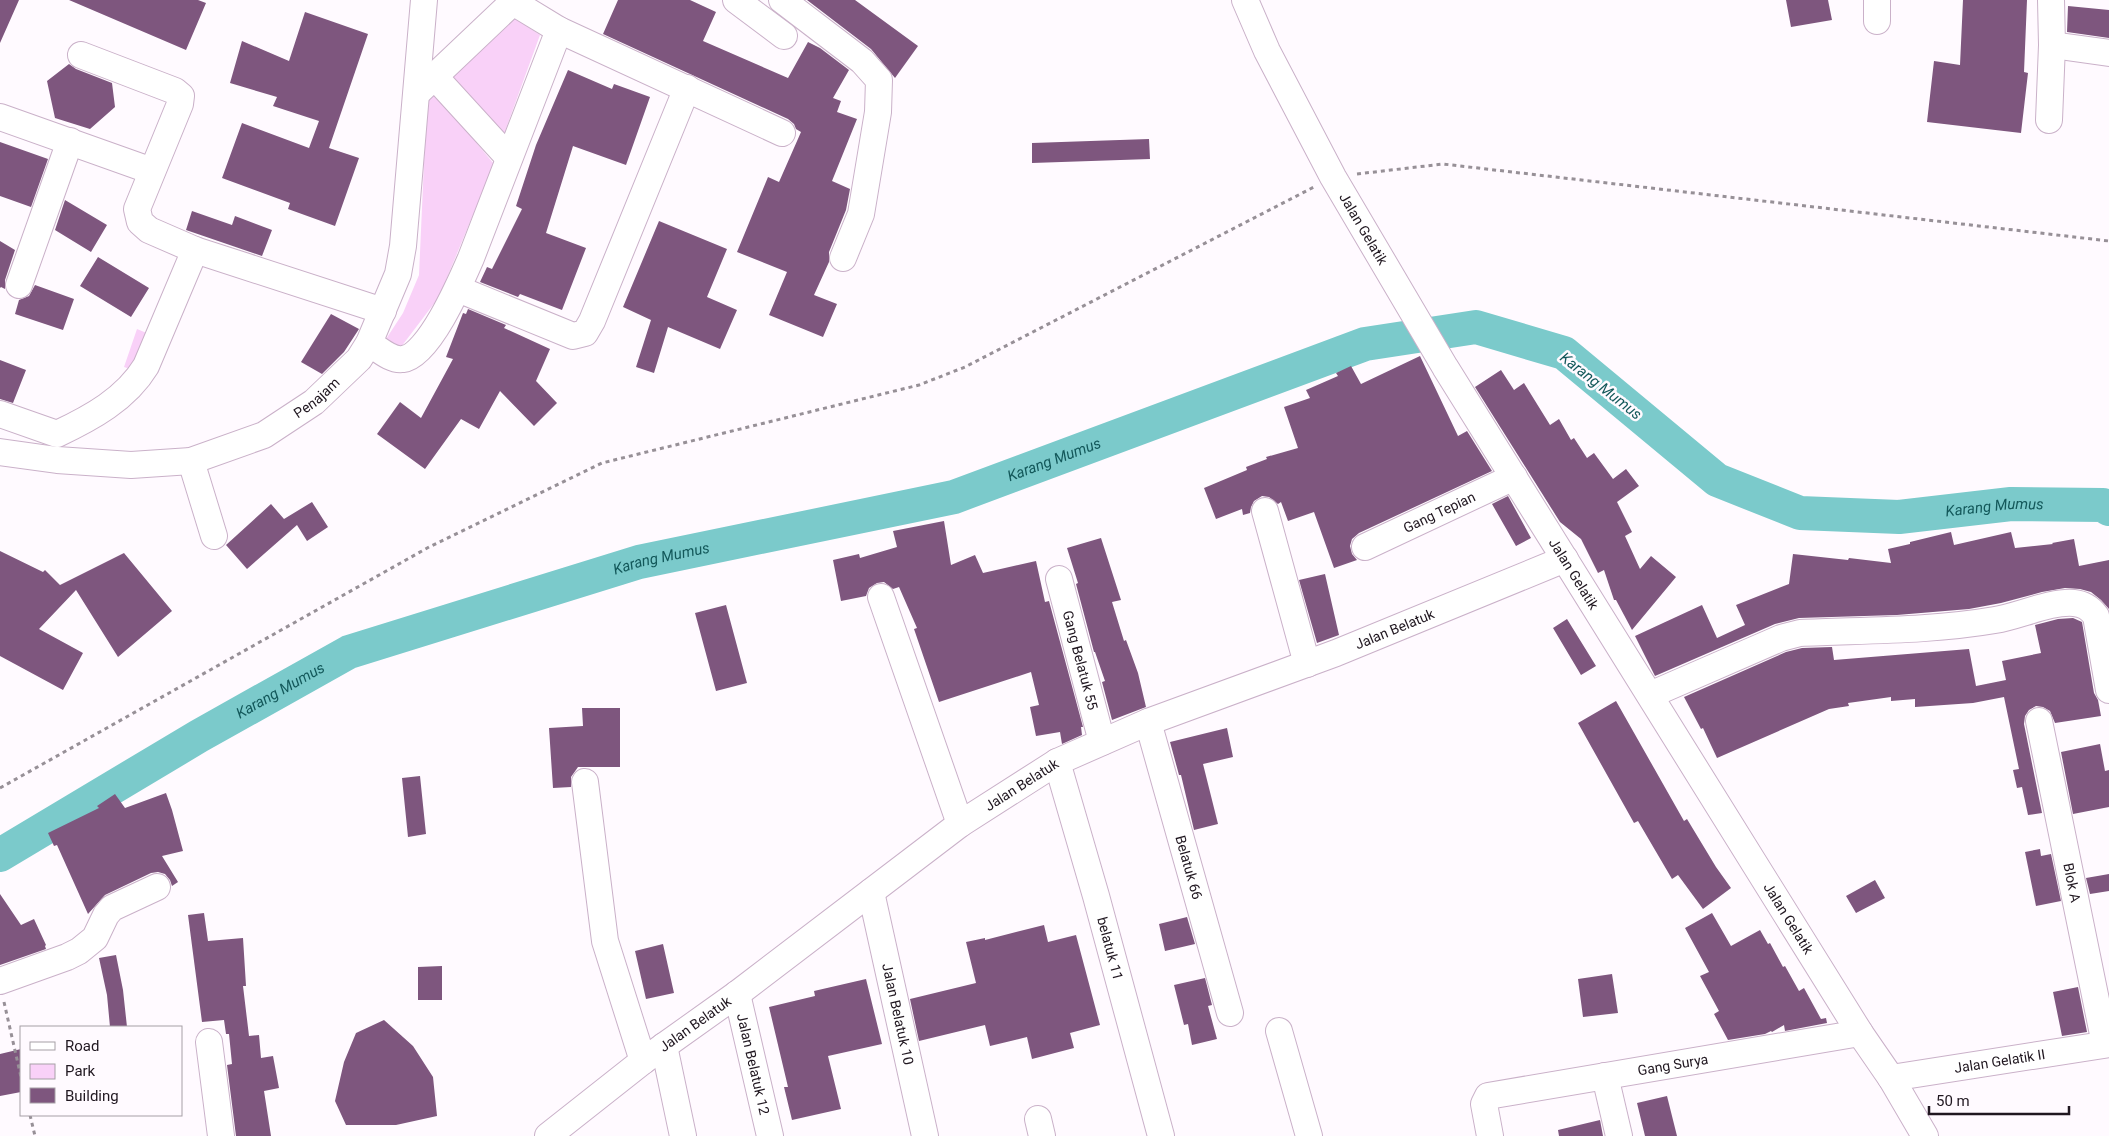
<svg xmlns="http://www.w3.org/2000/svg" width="2109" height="1136" font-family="Roboto,sans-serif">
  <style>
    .green { fill: #f9d1f8 }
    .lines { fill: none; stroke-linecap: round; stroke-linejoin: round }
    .river { stroke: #7bcacb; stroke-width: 34 }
    .building { fill: #7e567e }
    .minor-casing { stroke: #cab1c9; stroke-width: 28 }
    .path { stroke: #979097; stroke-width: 3; stroke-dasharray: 4 4; stroke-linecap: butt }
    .minor { stroke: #fff; stroke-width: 26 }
    .labels { text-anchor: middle; stroke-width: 5; stroke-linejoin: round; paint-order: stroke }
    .street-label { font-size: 14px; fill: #201720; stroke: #fffaff }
    .water-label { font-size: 15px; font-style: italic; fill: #13585a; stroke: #fffaff }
  </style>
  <rect width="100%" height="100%" fill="#fffaff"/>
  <!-- green -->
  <path class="green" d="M514,18L540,35L504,134L452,77Z
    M434,92L494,164L439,297L401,347L386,339L403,313L419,275L427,95Z
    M137,329L149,334L136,371L124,367Z"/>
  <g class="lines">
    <!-- river -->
    <path class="river" id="s1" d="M0,855L199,736L349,652L639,562L954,497L1365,344L1476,327L1564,353L1717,480L1800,513L1899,517L2011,504L2103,505L2109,509"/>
  </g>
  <!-- building -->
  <path class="building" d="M0,0H19L0,43Z
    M69,0H198L206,3L186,50Z
    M618,0H690L716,12L703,41L788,78L808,42L820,48L849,70L833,98L841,101L837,112L857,119L832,181L850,189L846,210L829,252V262L814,295L837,304L823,337L769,315L787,272L737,252L768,177L779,182L801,132L796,129L794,124L788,119L603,34Z
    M807,0H855L918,46L895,78L871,49Z
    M1786,0H1828L1832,20L1791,27Z
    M1963,0H2027L2024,72L2028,73L2021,133L1927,122L1934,61L1960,65Z
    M2068,6L2109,10V38L2067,32Z
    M305,12L368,34L329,148L359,158L335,226L288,209L290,203L222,178L242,123L309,148L319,121L273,106L277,97L230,83L242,41L289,61Z
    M69,64L76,69L112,83L115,107L90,129L55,118L47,81Z
    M568,70L612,89L614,84L650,97L626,165L573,146L546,233L586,248L562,310L520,294L518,297L480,282L487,267L492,269L522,209L516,206L536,145Z
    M1149,139L1150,159L1032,163V143Z
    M0,142L48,159L31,207L0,196Z
    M65,200L107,225L91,252L55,230Z
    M192,211L232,225L235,216L272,230L262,256L186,230Z
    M659,221L727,249L707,297L737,310L720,349L668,327L654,373L636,367L651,320L623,307Z
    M0,241L15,250L5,280V289L1,287L0,288Z
    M98,257L149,288L131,317L80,286Z
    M35,285L74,299L63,330L15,314L19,300L29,296Z
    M468,309L506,325L504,328L550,349L536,381L557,403L534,426L500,391L479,429L461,419L425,469L377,434L400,402L421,418L453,359L446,357L463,313L466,314Z
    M331,314L359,329L344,352L322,374L301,362Z
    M1420,356L1458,436L1467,431L1492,471L1359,533L1352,539L1350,546L1352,554L1357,560L1334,568L1314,512L1288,521L1281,502L1278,504L1269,497L1262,496L1254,501L1251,507L1250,513L1243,515L1242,509L1216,519L1204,488L1247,470L1246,467L1267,459L1266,457L1298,448L1284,407L1310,398L1306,390L1338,376L1336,373L1351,366L1361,384Z
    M0,360L26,370L13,403L0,399Z
    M1501,370L1514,390L1524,383L1550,425L1559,419L1571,440L1574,438L1587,458L1594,453L1613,479L1626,469L1639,486L1617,502L1632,532L1625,536L1640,569L1651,556L1676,577L1632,630L1616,600H1614L1604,570L1598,573L1581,539L1560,522L1475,387Z
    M1508,496L1531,538L1516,546L1492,504Z
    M312,502L328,527L307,541L297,525L247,569L226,545L271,504L284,519Z
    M944,521L951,565L975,555L983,573L1036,561L1045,602L1049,601L1083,727H1081L1082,735L1062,744L1060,732L1036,736L1030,707L1039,705L1031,672L939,702L914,629L917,628L899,587L893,589L884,582L877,583L869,588L866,596L841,601L833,560L859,554L860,558L897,547L893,531Z
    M1951,532L1954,545L2011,532L2015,548L2053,544L2052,543L2074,539L2079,566L2109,560V609L2101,600L2091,592L2080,589L2065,588L2042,592L2001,603L1969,609L1897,615L1799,618L1775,624L1655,676L1635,636L1702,605L1717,638L1745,625L1736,605L1789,584L1793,554L1848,560L1849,558L1891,563L1888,549L1910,544V542Z
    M1101,538L1121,600L1112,602L1124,641L1126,640L1138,673L1146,707L1112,720L1102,682L1105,681L1095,652H1094L1076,584L1078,583L1067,548Z
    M0,551L43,572L45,570L60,585L124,553L172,611L118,657L76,590L39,629L83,653L63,690L0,656Z
    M1325,574L1339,635L1317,643L1299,580Z
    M726,605L747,683L716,691L695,613Z
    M2073,618L2082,622L2094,693L2098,700L2101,716L2055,723L2050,711L2043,707L2036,706L2029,710L2025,716L2024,724L2042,813L2028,815L2022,787L2017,788L2013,770L2019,769L2004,697L1973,703L1915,707V699L1891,701V697L1848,703L1849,706L1829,709L1717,758L1703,728L1701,729L1684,697L1786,652L1802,648L1832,647L1834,660L1969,649L1976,686L2006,680L2002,661L2041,653L2035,625L2058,619Z
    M1567,619L1596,666L1581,675L1553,628Z
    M1616,701L1684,821L1687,819L1716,867L1731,888L1703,909L1678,875L1672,879L1638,821L1634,823L1578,723Z
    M582,708H620V767H578L571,777V787L553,788L549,728L583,726Z
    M1227,728L1233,757L1203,764L1218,824L1194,830L1181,775H1179L1170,742Z
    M2100,744L2105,771L2109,770V807L2073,814L2061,752Z
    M420,776L426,834L408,837L402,778Z
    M166,793L172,810L183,851L162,856L178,882L172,886L170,880L165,874L158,872L151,873L105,895L88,914L57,845L54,846L48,833L99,808L97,806L115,794L125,808Z
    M2040,849L2041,856L2051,854L2061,901L2036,906L2025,852Z
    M2109,874V891L2090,894L2086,878Z
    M1875,880L1885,898L1856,913L1846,896Z
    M0,894L21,925L34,919L46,945L45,946L46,949L0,965Z
    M204,913L208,941L243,938L246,986H243L249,1036L259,1035L261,1058L273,1056L279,1088L264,1091L271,1136H236L227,1065L232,1064L229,1034H226L224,1020L202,1022L188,915Z
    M1712,913L1731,946L1760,930L1768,944L1770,943L1783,967L1785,966L1799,991L1804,988L1821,1019L1826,1018L1827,1023L1785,1031L1784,1025L1772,1032L1771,1031L1765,1034L1728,1040L1714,1014L1719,1011L1700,976L1709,972L1685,928Z
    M1187,917L1195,944L1165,951L1159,924Z
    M1044,925L1048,942L1076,935L1100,1025L1070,1033L1074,1048L1032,1059L1027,1037L990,1046L985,1025L919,1041L910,999L976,983L966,942L985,938V940Z
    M663,944L674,993L646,999L635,951Z
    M116,955L123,990L127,1027H110L107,995L99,958Z
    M442,966V1000H418V967Z
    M1612,974L1618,1013L1583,1017L1578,979Z
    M1205,978L1212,1005L1208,1006L1217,1039L1192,1045L1188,1024L1184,1025L1174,985Z
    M866,979L882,1044L828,1056L841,1109L792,1120L784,1087H788L769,1007L815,996L814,991Z
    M2078,987L2087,1032L2062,1036L2053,992Z
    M384,1020L413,1046L433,1077L437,1116L396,1125H346L335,1101L344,1062L356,1033Z
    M21,1049V1092L0,1096V1054Z
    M1667,1096L1677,1136H1645L1637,1103Z
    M1600,1120L1603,1136H1559L1558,1130Z"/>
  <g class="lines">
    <defs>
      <g id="minor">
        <path d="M736,0L784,36"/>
        <path d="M782,0L862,61L879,80L878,112L861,214L843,258"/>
        <path id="s2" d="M1245,0L1267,51L1333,177L1445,367L1860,1033L1891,1078L1925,1136"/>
        <path d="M513,2L559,30L782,133"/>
        <path d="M1877,21V0"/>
        <path d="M2052,45L2109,53"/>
        <path d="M81,55L175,91L181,96L180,104L137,209L140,222L149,230L195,250L383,311"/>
        <path d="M435,77L509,158"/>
        <path d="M417,93L515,0"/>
        <path d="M0,117L152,171"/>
        <path d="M2049,120L2052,45L2051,0"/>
        <path d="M19,285L70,141"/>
        <path d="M458,289L573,336L585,333L592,321L687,88"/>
        <path d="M369,343C379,349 391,361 403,359C429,356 461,281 471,258L559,30"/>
        <path d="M0,414L57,434C91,418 126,399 146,366L195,250"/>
        <path id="s3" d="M0,452L57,460L131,465L191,461L264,435L314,402L359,359L369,343L398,274L403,246L424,0"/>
        <path d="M191,461L214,536"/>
        <path d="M1265,511L1307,664"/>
        <path id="s4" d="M1365,547L1514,477"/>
        <path id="s5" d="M1059,579L1102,742"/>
        <path d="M881,597L960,824"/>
        <path d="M1650,695L1781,638L1800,633C1865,630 1931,631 1995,620C2020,616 2050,601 2074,603C2084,604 2090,608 2096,616L2109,690"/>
        <path id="s6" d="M2039,721L2105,1044"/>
        <path id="s7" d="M1148,722L1230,1013"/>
        <path id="s8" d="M1057,762L1096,896L1161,1136"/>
        <path d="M585,782L605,941L643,1061"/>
        <path id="s9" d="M871,892L925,1136"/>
        <path d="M0,981L67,957L79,951L95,938L106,915L112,908L157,887"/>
        <path id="s10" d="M737,994L770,1136"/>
        <path d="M1279,1031L1309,1136"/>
        <path d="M209,1042L221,1136"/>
        <path d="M664,1046L683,1136"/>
        <path d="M1605,1076L1619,1136"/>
        <path id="s11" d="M1891,1078L2109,1044"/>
        <path d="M1038,1119L1042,1136"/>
        <path id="s12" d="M548,1136L643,1061L737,994L960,824L1057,762L1148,722L1336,653L1565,559"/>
        <path id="s13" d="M1490,1136L1484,1104L1488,1096L1860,1033"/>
      </g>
    </defs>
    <!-- minor casing -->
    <use href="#minor" class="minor-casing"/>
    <!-- path -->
    <path class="path" d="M1357,174L1443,164L2109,241
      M0,788L429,547L602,463L919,385L965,367L1314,187
      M4,1002L21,1077
      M30,1115L35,1136"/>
    <!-- minor -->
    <use href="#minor" class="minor"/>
  </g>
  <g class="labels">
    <!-- street labels -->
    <g class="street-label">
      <text dy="5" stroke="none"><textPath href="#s2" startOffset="258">Jalan Gelatik</textPath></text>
      <text dy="5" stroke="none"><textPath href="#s3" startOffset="334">Penajam</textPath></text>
      <text dy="5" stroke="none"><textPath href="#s4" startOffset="82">Gang Tepian</textPath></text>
      <text dy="5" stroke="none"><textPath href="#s2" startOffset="662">Jalan Gelatik</textPath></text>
      <text dy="5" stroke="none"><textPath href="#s12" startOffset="995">Jalan Belatuk</textPath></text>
      <text dy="5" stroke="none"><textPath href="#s5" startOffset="84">Gang Belatuk 55</textPath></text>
      <text dy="5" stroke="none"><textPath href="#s12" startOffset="590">Jalan Belatuk</textPath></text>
      <text dy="5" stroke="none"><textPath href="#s7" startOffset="151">Belatuk 66</textPath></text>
      <text dy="5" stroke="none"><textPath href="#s6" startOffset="165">Blok A</textPath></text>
      <text dy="5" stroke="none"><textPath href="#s2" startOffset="1068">Jalan Gelatik</textPath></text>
      <text dy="5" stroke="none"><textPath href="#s8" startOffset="194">belatuk 11</textPath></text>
      <text dy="5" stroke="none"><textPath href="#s9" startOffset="125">Jalan Belatuk 10</textPath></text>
      <text dy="5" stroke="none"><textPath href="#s12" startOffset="185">Jalan Belatuk</textPath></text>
      <text dy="5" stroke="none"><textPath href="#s11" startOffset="110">Jalan Gelatik II</textPath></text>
      <text dy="5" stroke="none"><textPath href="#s10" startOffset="72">Jalan Belatuk 12</textPath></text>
      <text dy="5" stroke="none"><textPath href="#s13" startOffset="229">Gang Surya</textPath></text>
    </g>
    <!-- water labels -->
    <g class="water-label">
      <text transform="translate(1601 386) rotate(38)" y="5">Karang Mumus</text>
      <text dy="5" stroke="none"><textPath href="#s1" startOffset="1136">Karang Mumus</textPath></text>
      <text dy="5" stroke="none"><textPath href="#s1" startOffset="2155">Karang Mumus</textPath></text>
      <text dy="5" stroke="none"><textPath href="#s1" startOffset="730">Karang Mumus</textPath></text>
      <text dy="5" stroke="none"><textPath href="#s1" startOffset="325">Karang Mumus</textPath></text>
    </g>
  </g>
  <!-- legend -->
  <rect x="20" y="1026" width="162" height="90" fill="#fffaff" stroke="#a69fa6"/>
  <rect x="30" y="1042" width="25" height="8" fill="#ffffff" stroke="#a69fa6"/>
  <text x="65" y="1051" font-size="15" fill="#201720">Road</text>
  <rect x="30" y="1064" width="25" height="15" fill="#f9d1f8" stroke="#a69fa6"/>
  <text x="65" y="1076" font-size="15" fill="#201720">Park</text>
  <rect x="30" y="1088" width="25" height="15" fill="#7e567e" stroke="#a69fa6"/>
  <text x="65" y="1101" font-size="15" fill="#201720">Building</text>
  <!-- scale -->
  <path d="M1929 1106v8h140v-8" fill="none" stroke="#201720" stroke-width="2.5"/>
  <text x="1936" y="1106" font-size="15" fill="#201720" stroke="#fffaff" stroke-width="4" paint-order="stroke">50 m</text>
</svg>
